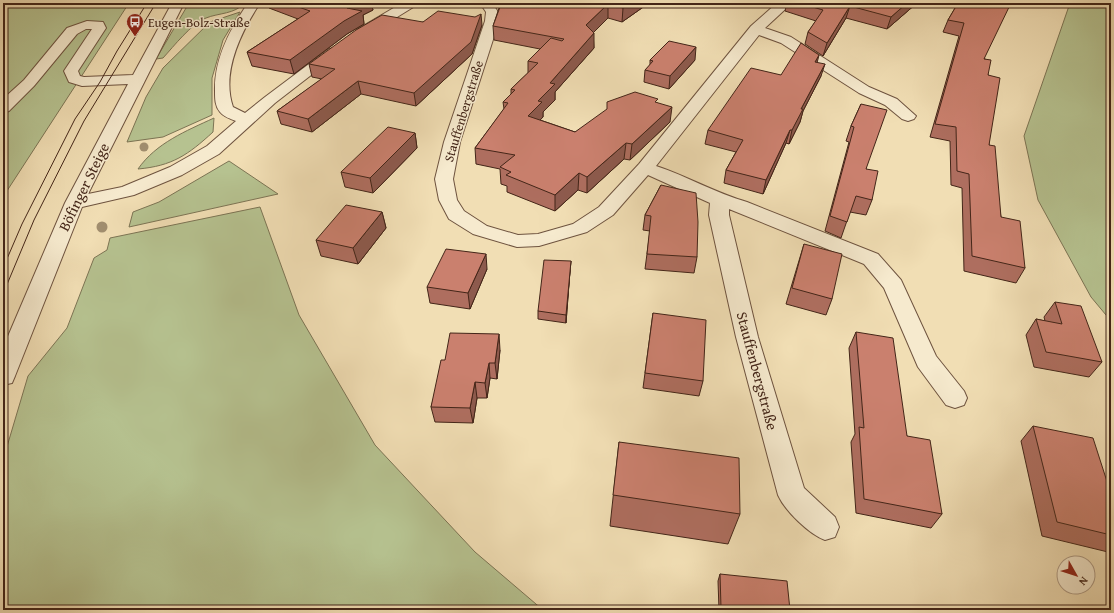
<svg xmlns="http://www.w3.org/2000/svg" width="1114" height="613" font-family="'Gentium Book Plus',serif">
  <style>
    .green { fill: #b6c290; stroke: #7c7454 }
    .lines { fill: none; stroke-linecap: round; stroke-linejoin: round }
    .minor-casing { stroke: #6e533f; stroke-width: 2 }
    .minor { fill: #f6eace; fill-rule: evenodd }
    .tram { stroke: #432518; stroke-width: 1 }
    .tree { fill: #a18e6f }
    .wall { fill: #ae6e5f; stroke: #432518 }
    .shaded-wall { fill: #8d5a4d; stroke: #432518 }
    .building { fill: #ca806e; stroke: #432518 }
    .labels { text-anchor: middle; stroke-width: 3; stroke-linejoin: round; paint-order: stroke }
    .far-poi-label { font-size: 13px; fill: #432518; stroke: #f6eace; text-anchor: start }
    .far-street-label { font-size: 13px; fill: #432518; stroke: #f6eace }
    .street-label { font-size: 15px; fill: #432518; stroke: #f6eace }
  </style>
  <rect width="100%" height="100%" fill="#f1deb4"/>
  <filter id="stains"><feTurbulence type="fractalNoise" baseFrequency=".005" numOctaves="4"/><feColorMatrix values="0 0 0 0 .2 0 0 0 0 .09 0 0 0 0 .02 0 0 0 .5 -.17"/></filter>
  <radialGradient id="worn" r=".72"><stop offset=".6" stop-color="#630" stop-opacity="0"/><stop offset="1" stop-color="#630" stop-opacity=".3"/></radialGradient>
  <!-- green -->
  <path class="green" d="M3,3H129L3,197Z
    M189,3H244C236,14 218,13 206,18C191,24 174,46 163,58L156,59Z
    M1070,3H1111V321L1091,297L1038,200L1024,136Z
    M240,12L223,40L212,78V115L163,137L127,142L146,97L163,68L210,22Z
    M214,118L213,132C188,155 172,166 138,169C156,143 186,131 214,118Z
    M229,161L278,194L129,227L133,212L159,202Z
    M260,207L299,315L375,445L475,552L543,610H3V460L28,376L67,328L94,258L107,250L110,238Z"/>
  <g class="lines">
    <defs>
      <path id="minor" d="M172,3H184L88,194L122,187L170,167L207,146L236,121C231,119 224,117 220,112C215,106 215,99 215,91C214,59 230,29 248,3H260C241,32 221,72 233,107L245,113L265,97L329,49L334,48L339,49L341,52L275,103L219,154L182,175L134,195L82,207L15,376L12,383L3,385V348L65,203L128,84L82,86L69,82L64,71L92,29H86L77,34L34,86L9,111L3,113V99L24,80L67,28L87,21L103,22L106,28L78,71L80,76L84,77L133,75Z
        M402,3H417L415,6L368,35H358L356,32L358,29Z
        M480,3H492L498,12L499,21L460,142L453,179L457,200L464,211L487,226L518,235L538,234L573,224L599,207L639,164L751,26L777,3H792L765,28L791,37L869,87L897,99L916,116L914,119L908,121L902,119L885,105L859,93L781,43L759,35L656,166C687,176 715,193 747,202L878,254L901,280L936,356L964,391L967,398L964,405L955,408L946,405L918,367L884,288L864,264L729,209V215L758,337L804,488L835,517L839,527L835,537L825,540C809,534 785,511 778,495L736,337L709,215L710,203L648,175L613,215L587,232L539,246L517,247L473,234L449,219L439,200L435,179L444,142L485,21L486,12Z"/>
    </defs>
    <!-- minor casing -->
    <use href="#minor" class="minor-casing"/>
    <!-- minor -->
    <use href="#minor" class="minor"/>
    <!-- tram -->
    <path class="tram" d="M3,268L22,224L75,119L100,82L117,51L147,3
      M3,294L34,220L84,121L156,3"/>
  </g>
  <!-- trees -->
  <g class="tree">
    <circle cx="144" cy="147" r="4.5"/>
    <circle cx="102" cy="227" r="5.5"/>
  </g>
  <!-- wall -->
  <path class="wall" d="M268,3H371L373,10L363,15L364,24L347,34L294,74L252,66L247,52L298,19L269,8Z
    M499,3H649L622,22L608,18L593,32L594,48L555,92V100L543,112V117L540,120L575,132L658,103L670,122L630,160L624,159L587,193L578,190L555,211L507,192V186L501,184L500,169L476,164L475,148L504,109L503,102L511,94V89L528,73V61L540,49L494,40L493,26L499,8Z
    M757,3H775L770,7Z
    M787,3H917L887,29L846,18L823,56L805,44L808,32L816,21L785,11Z
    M958,3L985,59L988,75L989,145L1001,217L1025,268L1016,283L964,271L962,188L951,185L950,141L930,137L959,36L943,32L948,20Z
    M423,22L482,25L472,54L416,106L361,94L312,132L281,124L277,111L322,79L312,77L309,64Z
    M650,60H695L669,89L644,82L645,70L650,65Z
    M817,62L821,76L803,111L800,122L789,144L786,143L763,194L724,183L726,170L736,152L705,144L708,130L781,75Z
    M861,104L866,169L872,200L866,215L850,212L841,238L825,231L849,142L846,141L851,126Z
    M415,133L417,148L373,193L345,187L341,172Z
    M661,185L697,257L694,273L645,269L650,231L643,230L645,215Z
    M382,212L386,228L358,264L321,256L316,240Z
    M804,244L832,299L826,315L786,304Z
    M487,269L470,309L430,303L427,287Z
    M570,270L566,323L538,319V311Z
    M1055,302L1102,362L1089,377L1034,367L1026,335L1036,319L1045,321L1044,317Z
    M653,313L703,381L699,396L643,388Z
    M856,332L907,436L942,514L931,528L856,513L851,442L855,434L849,348Z
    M500,350L497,379L490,378L487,398H477L473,423L435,422L431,407L445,360Z
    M1033,426L1111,494V549L1108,552L1042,536L1021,441Z
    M619,442L740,514L728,544L610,526Z
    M720,574L790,610H719L718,581Z
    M916,607L930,610H913Z"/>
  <!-- shaded-wall -->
  <path class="shaded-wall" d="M358,3H371L373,10L363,15L364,24L347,34L294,74L290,60L347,8Z
    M629,3H649L622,22L623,8Z
    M771,3H775L770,7Z
    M907,3H917L887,29L891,17Z
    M608,4V18L586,40V25Z
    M850,6L846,18L823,56L827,43Z
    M481,14L482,25L472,54L416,106L414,93Z
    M594,33V48L555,92V100L543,112V117L529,132L528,116L550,83Z
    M696,47L695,60L669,89L670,76Z
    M819,55L816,67L815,62Z
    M825,64L821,76L803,111L800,122L789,144L792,130L801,109Z
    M358,81L361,94L312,132L308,119Z
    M672,107L670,122L630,160L632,144Z
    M790,130L786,143L763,194L766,180Z
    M415,133L417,148L373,193L370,178Z
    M626,143L624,159L587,193V177Z
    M579,173L578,190L555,211V195Z
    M382,212L386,228L358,264L353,248Z
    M486,254L487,269L470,309L468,293Z
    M571,261L570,270L566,323V315Z
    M499,334L500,350L497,379L495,363Z
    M489,363L490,378L487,398L485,383Z
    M475,382L477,398L473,423L470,408Z"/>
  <!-- building -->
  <path class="building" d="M287,3H359L347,8L362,11L344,21L290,60L247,52L310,11Z
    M499,3H629L623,8L608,4L586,25L594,33L550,83L555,84L538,101L542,102L528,116L575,132L607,109V102L635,92L658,99L655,102L672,107L632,144L626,143L587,177L579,173L555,195L506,175L511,172L500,167L515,155L475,148L508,103L503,102L515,90L511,89L538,63L528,61L551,38L562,41L564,39L493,26L500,7Z
    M799,3H907L891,17L850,6L827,43L808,32L823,10Z
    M958,3H1011L984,59L991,60L988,75L1000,78L989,145L995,146L1001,217L1020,221L1025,268L972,256L969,174L957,171L956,127L935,124L964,23L948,20Z
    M438,11L475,17L481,14L471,42L414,93L358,81L308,119L277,111L335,69L309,64L356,30L382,15L423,22Z
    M669,41L696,47L670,76L645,70L653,61L650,60Z
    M801,43L819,55L815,62L825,64L801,109H803L792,130H790L766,180L726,170L743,140L708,130L751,68L781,75Z
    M861,104L887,110L866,169L878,171L872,200L856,196L847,222L830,216L854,127L851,126Z
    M388,127L415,133L370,178L341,172Z
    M661,185L696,193L698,222L697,257L647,254L651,216L645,215Z
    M346,205L382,212L353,248L316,240Z
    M804,244L842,254L832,299L792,288Z
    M446,249L486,254L468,293L427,287Z
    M544,260L571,261L566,315L538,311Z
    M1055,302L1081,306L1102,362L1046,352L1036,319L1062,324Z
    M653,313L706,320L703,381L645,373Z
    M856,332L893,338L907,436L930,440L942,514L864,499L859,427L864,428Z
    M450,333L499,334L495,363H489L485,383L475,382L470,408L431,407L441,360H445Z
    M1033,426L1093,438L1111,494V535L1057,522Z
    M619,442L739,458L740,514L613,495Z
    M720,574L787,581L790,610H743L721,607Z
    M916,607L930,610H916Z"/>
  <!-- icons -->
  <defs>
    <symbol id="bus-pin" viewBox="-11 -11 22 30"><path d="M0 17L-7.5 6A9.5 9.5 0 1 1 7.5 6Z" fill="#8f2418" stroke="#f6eace"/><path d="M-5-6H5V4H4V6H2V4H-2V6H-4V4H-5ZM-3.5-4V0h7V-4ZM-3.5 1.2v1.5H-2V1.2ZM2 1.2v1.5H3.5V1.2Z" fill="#fff"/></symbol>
  </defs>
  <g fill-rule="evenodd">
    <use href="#bus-pin" x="125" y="12" width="20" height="27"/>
  </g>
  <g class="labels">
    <!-- far-poi labels -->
    <g class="far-poi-label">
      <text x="148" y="27">Eugen-Bolz-Straße</text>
    </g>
    <!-- far-street labels -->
    <g class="far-street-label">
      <text transform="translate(463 111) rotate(-73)" y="5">Stauffenbergstraße</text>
    </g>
    <!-- street labels -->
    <g class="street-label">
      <text transform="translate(84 187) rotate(-64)" y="5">Böfinger Steige</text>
      <text transform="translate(757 371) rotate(75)" y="5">Stauffenbergstraße</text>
    </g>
  </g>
  <!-- margin -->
  <rect width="1114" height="613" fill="none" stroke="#f1deb4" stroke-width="16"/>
  <rect x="4" y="4" width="1106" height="605" fill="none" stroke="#432518" stroke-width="2"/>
  <rect x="8" y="8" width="1098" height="597" fill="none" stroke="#432518"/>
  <!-- north arrow -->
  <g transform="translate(1076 575) rotate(129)"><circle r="19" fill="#f6eace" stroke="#ae9b85"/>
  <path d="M0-3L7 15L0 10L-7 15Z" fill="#8f2418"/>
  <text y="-6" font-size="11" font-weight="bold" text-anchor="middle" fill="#432518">N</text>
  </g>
  <rect width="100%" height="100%" filter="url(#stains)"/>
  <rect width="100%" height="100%" fill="url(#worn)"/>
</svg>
